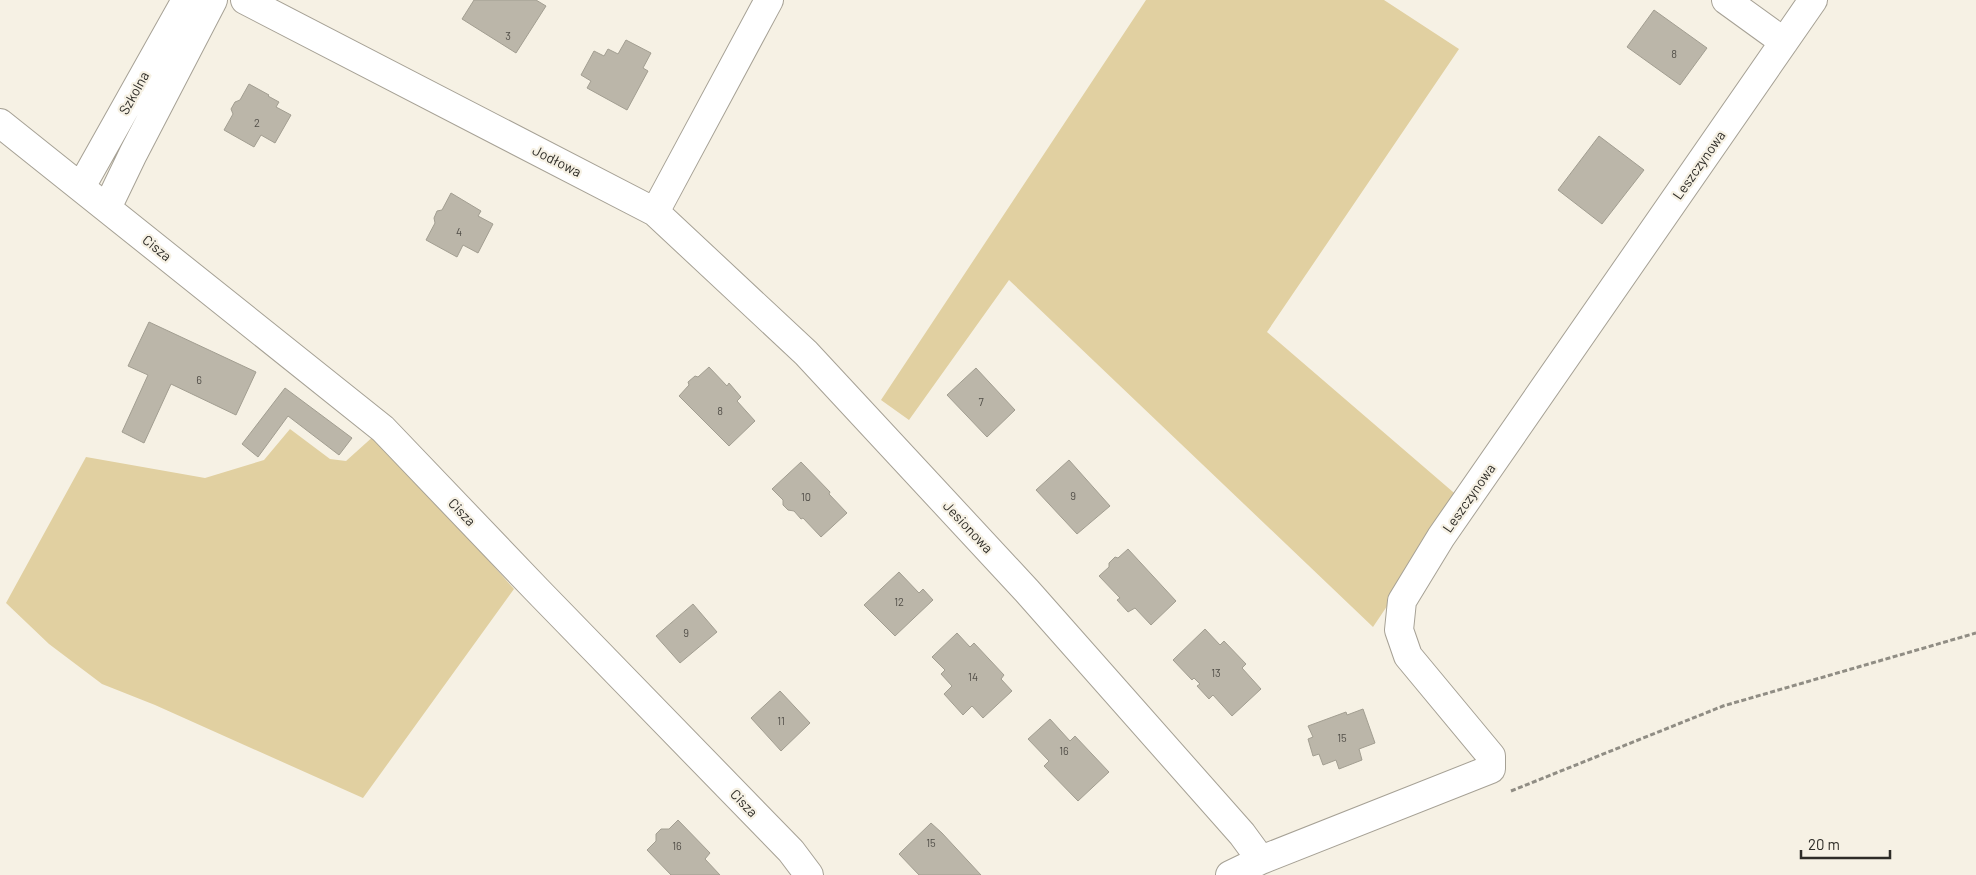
<svg xmlns="http://www.w3.org/2000/svg" width="1976" height="875" font-family="Barlow,sans-serif">
  <style>
    .green { fill: #e1d0a1 }
    .building { fill: #bbb6a9; stroke: #a29e91 }
    .lines { fill: none; stroke-linecap: round; stroke-linejoin: round }
    .minor-casing { stroke: #a6a195; stroke-width: 30 }
    .path { stroke: #908d84; stroke-width: 3; stroke-dasharray: 5 2.5; stroke-linecap: butt }
    .minor { stroke: #fff; stroke-width: 28 }
    .labels { text-anchor: middle; stroke-width: 4.5; stroke-linejoin: round; paint-order: stroke }
    .number-label { font-size: 11px; fill: #514e48 }
    .street-label { font-size: 14px; fill: #2e2c27; stroke: #f6f1e4 }
  </style>
  <rect width="100%" height="100%" fill="#f6f1e4"/>
  <!-- green -->
  <path class="green" d="M1146,0H1384L1459,49L1267,332L1460,498L1373,627L1009,280L909,420L881,400Z
    M290,429L330,459L346,461L376,434L514,589L363,798L155,705L102,684L49,644L6,603L86,457L205,478L264,460Z"/>
  <!-- building -->
  <path class="building" d="M474,0H536L546,6L516,53L462,19Z
    M1654,10L1707,48L1680,85L1627,47Z
    M626,40L651,53L643,68L648,71L627,110L587,88L591,81L581,75L594,51L604,56L608,49L618,54Z
    M249,84L269,95L268,96L279,102L276,107L291,115L275,143L261,135L254,147L224,130L233,114L231,109L235,102L240,100Z
    M1599,136L1644,170L1602,224L1558,190Z
    M451,193L481,211L478,216L493,224L478,253L463,245L457,257L426,240L435,223L434,218L437,211L442,210Z
    M149,322L256,372L236,415L171,384L144,443L122,432L148,375L128,366Z
    M709,367L727,386L729,383L741,397L737,401L755,421L729,446L679,396L689,385L688,382L695,376L698,377Z
    M976,368L1015,410L987,437L947,395Z
    M285,388L352,438L339,455L288,416L258,457L242,444Z
    M1069,460L1110,506L1077,534L1036,490Z
    M801,462L830,492L829,494L847,513L821,537L803,518L801,519L794,511L788,510L783,505V500L772,489Z
    M1128,549L1176,601L1151,625L1135,608L1128,612L1117,600L1120,598L1099,576L1109,567V563L1115,557L1118,558Z
    M899,572L919,593L923,589L933,600L895,636L864,605Z
    M693,604L717,632L680,663L656,636Z
    M1205,629L1220,645L1224,641L1246,664L1242,668L1261,689L1232,716L1213,695L1209,699L1197,686L1200,684L1194,678L1192,680L1173,660Z
    M957,633L970,647L974,643L1004,675L1001,679L1012,691L983,718L972,706L963,715L944,694L952,686L941,674L945,670L932,657Z
    M780,691L810,723L781,751L751,718Z
    M1363,709L1375,743L1359,749L1362,760L1339,769L1336,760L1323,765L1319,754L1313,756L1308,739L1313,737L1308,726L1346,712L1347,715Z
    M1050,719L1070,741L1075,736L1109,772L1078,801L1044,766L1049,761L1028,739Z
    M678,820L710,853L705,859L720,875H671L647,850L656,841V834L661,829H669Z
    M931,823L942,833L981,875H919L899,854Z"/>
  <g class="lines">
    <defs>
      <path id="minor" d="M245,0L655,212L769,0
        M1726,0L1784,42
        M0,123L383,429L537,590L791,851L809,875
        M81,187L186,0
        M107,208L133,154L213,0
        M655,212L806,353L1027,591L1242,834L1261,860
        M1230,875L1261,860L1491,769V756L1408,656L1399,630L1402,601L1441,537L1813,0"/>
    </defs>
    <!-- minor casing -->
    <use href="#minor" class="minor-casing"/>
    <!-- path -->
    <path class="path" d="M1511,791L1723,706L1976,633"/>
    <!-- minor -->
    <use href="#minor" class="minor"/>
  </g>
  <g class="labels">
    <!-- number labels -->
    <g class="number-label">
      <text x="508" y="40">3</text>
      <text x="1674" y="58">8</text>
      <text x="257" y="127">2</text>
      <text x="459" y="236">4</text>
      <text x="199" y="384">6</text>
      <text x="981" y="406">7</text>
      <text x="720" y="415">8</text>
      <text x="1073" y="500">9</text>
      <text x="806" y="501">10</text>
      <text x="899" y="606">12</text>
      <text x="686" y="637">9</text>
      <text x="1216" y="677">13</text>
      <text x="973" y="681">14</text>
      <text x="781" y="725">11</text>
      <text x="1342" y="742">15</text>
      <text x="1064" y="755">16</text>
      <text x="931" y="847">15</text>
      <text x="677" y="850">16</text>
    </g>
    <!-- street labels -->
    <g class="street-label">
      <text transform="translate(134 93) rotate(-61)" y="5">Szkolna</text>
      <text transform="translate(557 161) rotate(27)" y="5">Jodłowa</text>
      <text transform="translate(1699 165) rotate(-55)" y="5">Leszczynowa</text>
      <text transform="translate(157 248) rotate(39)" y="5">Cisza</text>
      <text transform="translate(1469 498) rotate(-55)" y="5">Leszczynowa</text>
      <text transform="translate(462 512) rotate(46)" y="5">Cisza</text>
      <text transform="translate(968 527) rotate(47)" y="5">Jesionowa</text>
      <text transform="translate(744 803) rotate(46)" y="5">Cisza</text>
    </g>
  </g>
  <!-- scale -->
  <path d="M1801 850v8h89v-8" fill="none" stroke="#2e2c27" stroke-width="2.5"/>
  <text x="1808" y="850" font-size="15" fill="#2e2c27" stroke="#f6f1e4" stroke-width="4" paint-order="stroke">20 m</text>
</svg>
